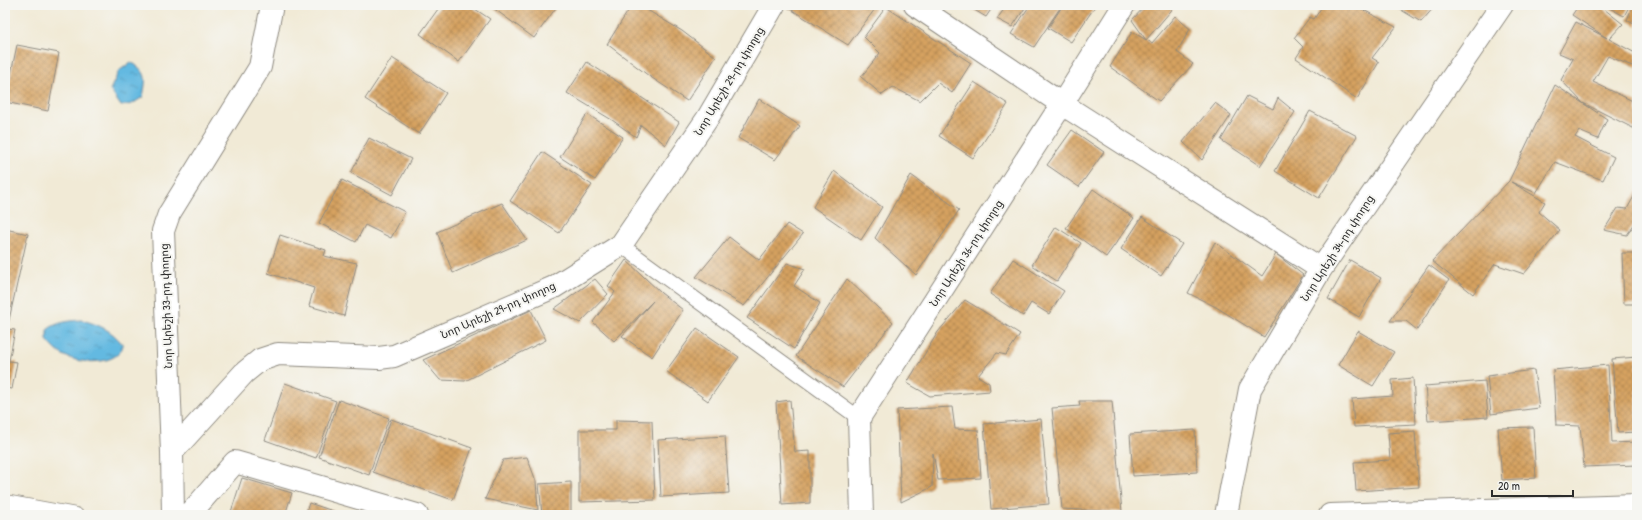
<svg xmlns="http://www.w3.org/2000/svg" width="1642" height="520" font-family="'Patrick Hand','Noto Sans Armenian',sans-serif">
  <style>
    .water { fill: url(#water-ripples); stroke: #487286 }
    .building { fill: url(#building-cross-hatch) }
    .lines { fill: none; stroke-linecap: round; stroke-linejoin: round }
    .service-casing { stroke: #8e8a80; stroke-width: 16 }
    .minor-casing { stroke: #8e8a80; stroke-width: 24 }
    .service { stroke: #fff; stroke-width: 14 }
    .minor { stroke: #fff; stroke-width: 22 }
    .labels { text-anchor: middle; stroke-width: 4; stroke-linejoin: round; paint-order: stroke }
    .street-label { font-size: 11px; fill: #2b2b2b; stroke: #f6f6f2 }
  </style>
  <defs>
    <pattern id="water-ripples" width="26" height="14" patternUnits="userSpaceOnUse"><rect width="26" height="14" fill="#64b9e1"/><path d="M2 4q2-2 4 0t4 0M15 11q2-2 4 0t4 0" fill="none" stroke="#5397b7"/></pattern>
    <pattern id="building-cross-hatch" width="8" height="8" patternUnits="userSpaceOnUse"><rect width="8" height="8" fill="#d6a261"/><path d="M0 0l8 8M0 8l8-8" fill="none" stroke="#ae8450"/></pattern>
  </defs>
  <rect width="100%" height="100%" fill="#f6f6f2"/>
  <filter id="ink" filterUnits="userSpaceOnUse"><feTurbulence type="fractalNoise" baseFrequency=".025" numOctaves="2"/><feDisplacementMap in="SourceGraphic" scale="8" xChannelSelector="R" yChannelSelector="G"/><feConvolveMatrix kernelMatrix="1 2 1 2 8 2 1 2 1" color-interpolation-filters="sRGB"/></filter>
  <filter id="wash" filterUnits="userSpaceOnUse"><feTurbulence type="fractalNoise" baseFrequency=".012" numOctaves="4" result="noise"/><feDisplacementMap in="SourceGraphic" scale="16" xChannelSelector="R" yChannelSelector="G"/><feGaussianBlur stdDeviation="0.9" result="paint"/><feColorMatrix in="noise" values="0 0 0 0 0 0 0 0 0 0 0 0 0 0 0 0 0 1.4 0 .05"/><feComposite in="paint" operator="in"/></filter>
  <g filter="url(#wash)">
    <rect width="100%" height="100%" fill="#f1ead6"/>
    <!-- water -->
    <path class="water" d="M131,62C149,73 146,79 143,97L132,104L121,106L110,90L119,71Z
      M81,320C98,324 112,330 123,345C119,366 80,364 65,356C58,353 52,346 47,340V330C56,322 69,321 81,320Z"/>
    <g id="blocks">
      <!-- building -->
      <path class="building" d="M441,5H469L490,19L459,62L420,34Z
        M489,5H558L534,38Z
        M632,5H639L682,31L716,57L687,101L649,76L607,44Z
        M784,5H878L848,45Z
        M966,5H994L986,17Z
        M1007,5H1027L1012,27L997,19Z
        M1030,5H1062L1034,47L1011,34Z
        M1063,5H1096L1071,42L1048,28Z
        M1146,5H1184L1181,8L1176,5L1146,40L1132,20Z
        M1323,5H1354L1396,27L1372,58L1379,62L1357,99L1296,58L1303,47L1294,38L1310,17L1314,19Z
        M1393,5H1436L1421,22Z
        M1579,5H1599L1623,24L1609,39L1637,54V68L1608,56L1593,82L1637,103V130L1583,103L1561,80L1573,59L1559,53L1576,22L1607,38L1572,15Z
        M1604,5H1630L1624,16Z
        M1633,5H1637V26L1627,20Z
        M886,7L971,63L952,93L938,83L920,101L893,87L882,95L861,77L880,53L864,37Z
        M1175,16L1190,29L1177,52L1193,64L1159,101L1110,67L1132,32L1152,43Z
        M17,45L59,53L48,111L5,102Z
        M392,58L446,93L419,134L365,99Z
        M587,62L679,122L666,145L641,125L636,137L612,120L567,93Z
        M974,82L1008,104L973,158L939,136Z
        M1555,85L1607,119L1598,139L1579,131L1575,137L1614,157L1603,180L1555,162L1536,193L1511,182L1545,202L1539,212L1560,230L1524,274L1495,264L1473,294L1432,261L1509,181Z
        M1247,96L1273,109L1278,98L1295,112L1260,166L1221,140Z
        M759,99L800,126L775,160L738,138Z
        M1215,103L1231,115L1202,160L1183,142Z
        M1310,111L1357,136L1319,198L1275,171Z
        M587,114L623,137L595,180L560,157Z
        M1072,130L1104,152L1079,187L1047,165Z
        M369,138L411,159L392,195L351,173Z
        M542,152L592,185L559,233L510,201Z
        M834,171L882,207L861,240L813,207Z
        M911,175L959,210L916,275L875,238Z
        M342,180L405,212L391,238L365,225L356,242L319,223Z
        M1093,189L1134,218L1106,257L1066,228Z
        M1637,191V220L1627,235L1604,230L1618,208L1627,209Z
        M502,203L527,240L453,273L437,232Z
        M1142,217L1182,244L1161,276L1121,249Z
        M787,224L803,234L744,306L696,277L729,237L759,260Z
        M1056,227L1081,243L1057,281L1032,265Z
        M5,229L28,234L7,329L15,330L9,361L17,362L12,389L5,388Z
        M280,235L326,250L324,256L357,263L344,316L309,306L314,288L268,273Z
        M1215,242L1262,276L1276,254L1303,275L1264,337L1216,307L1188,293Z
        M1622,253H1637V304H1624Z
        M1013,259L1064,291L1049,314L1031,303L1023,316L990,294Z
        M626,260L661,293L683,310L652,357L622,336L653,301L614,341L593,322L615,292L608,286Z
        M1350,260L1381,278L1359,317L1328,299Z
        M787,263L805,269L794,286L820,303L794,349L747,318Z
        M1429,265L1449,280L1417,330L1406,321H1390Z
        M595,279L608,294L580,323L554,309Z
        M847,279L893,322L843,387L796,356Z
        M965,300L1020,334L1006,355L997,353L978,376L989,383L990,391L930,396L907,383L938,332Z
        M531,310L546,340L465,381L440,380L423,360Z
        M697,328L739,357L708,401L666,371Z
        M1358,331L1394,352L1373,386L1338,365Z
        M1637,357V432L1618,433L1612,359Z
        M1608,365L1612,443L1637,442V465L1584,467L1580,426L1556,425L1553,370Z
        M1534,370L1539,408L1491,414L1487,376Z
        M1413,378L1416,424L1354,427L1352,399L1393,396L1392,380Z
        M1485,381L1488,417L1428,421L1425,386Z
        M285,383L336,401L316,458L265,440Z
        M339,400L389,418L369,475L319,457Z
        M790,400L795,452L810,451V503L782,505L776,402Z
        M1079,401H1112L1122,512L1062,509L1052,408L1080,406Z
        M952,407L955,429L978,430L981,478L938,480L933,453L932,487L901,502L897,410Z
        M391,419L472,448L453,500L373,472Z
        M1041,419L1049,504L991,509L984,424Z
        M616,420L652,421L655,500L579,502V430H616Z
        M1533,427L1536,478L1502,480L1498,428Z
        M1195,430L1197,472L1133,476L1130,434Z
        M1415,431L1419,487L1356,491L1354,462L1390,460L1388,433Z
        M725,436L729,493L661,497L658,440Z
        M527,457L536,481L538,510L485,499L503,460Z
        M242,478L292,493L285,515H230Z
        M571,482V515H542L539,484Z
        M309,503L345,515H305Z"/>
    </g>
  </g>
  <g filter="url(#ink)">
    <use href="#blocks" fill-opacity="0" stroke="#8e8a80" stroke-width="1"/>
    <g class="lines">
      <defs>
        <path id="service" d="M621,245L859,418
          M5,502L76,515"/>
        <path id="minor" d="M915,5L1062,104L1321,269
          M172,452L244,373L260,360L278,354L379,358L394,356L554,287L621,245L707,119L774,5
          M173,515L172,452L163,231L169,214L260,67L272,5
          M189,515L235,462L417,515
          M862,515L859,418L1062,104L1124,5
          M1226,515L1250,389L1321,269L1502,5
          M1330,515L1637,505"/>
      </defs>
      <!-- service casing -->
      <use href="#service" class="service-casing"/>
      <!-- minor casing -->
      <use href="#minor" class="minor-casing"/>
      <!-- service -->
      <use href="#service" class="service"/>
      <!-- minor -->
      <use href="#minor" class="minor"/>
    </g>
  </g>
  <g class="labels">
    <!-- street labels -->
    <g class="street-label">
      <text transform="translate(729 81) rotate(-59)" y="4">Նոր Արեշի 29-րդ փողոց</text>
      <text transform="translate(1337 248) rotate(-57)" y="4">Նոր Արեշի 34-րդ փողոց</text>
      <text transform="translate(966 253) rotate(-57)" y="4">Նոր Արեշի 36-րդ փողոց</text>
      <text transform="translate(166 306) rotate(-92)" y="4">Նոր Արեշի 33-րդ փողոց</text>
      <text transform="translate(498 310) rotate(-24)" y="4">Նոր Արեշի 29-րդ փողոց</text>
    </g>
  </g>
  <!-- margin -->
  <rect width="1642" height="520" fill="none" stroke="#f6f6f2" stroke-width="20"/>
  <!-- scale -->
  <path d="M1492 490v6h81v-6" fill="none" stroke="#2b2b2b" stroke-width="2"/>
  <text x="1498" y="490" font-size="12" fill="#2b2b2b" stroke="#f6f6f2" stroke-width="3" paint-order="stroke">20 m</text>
</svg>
